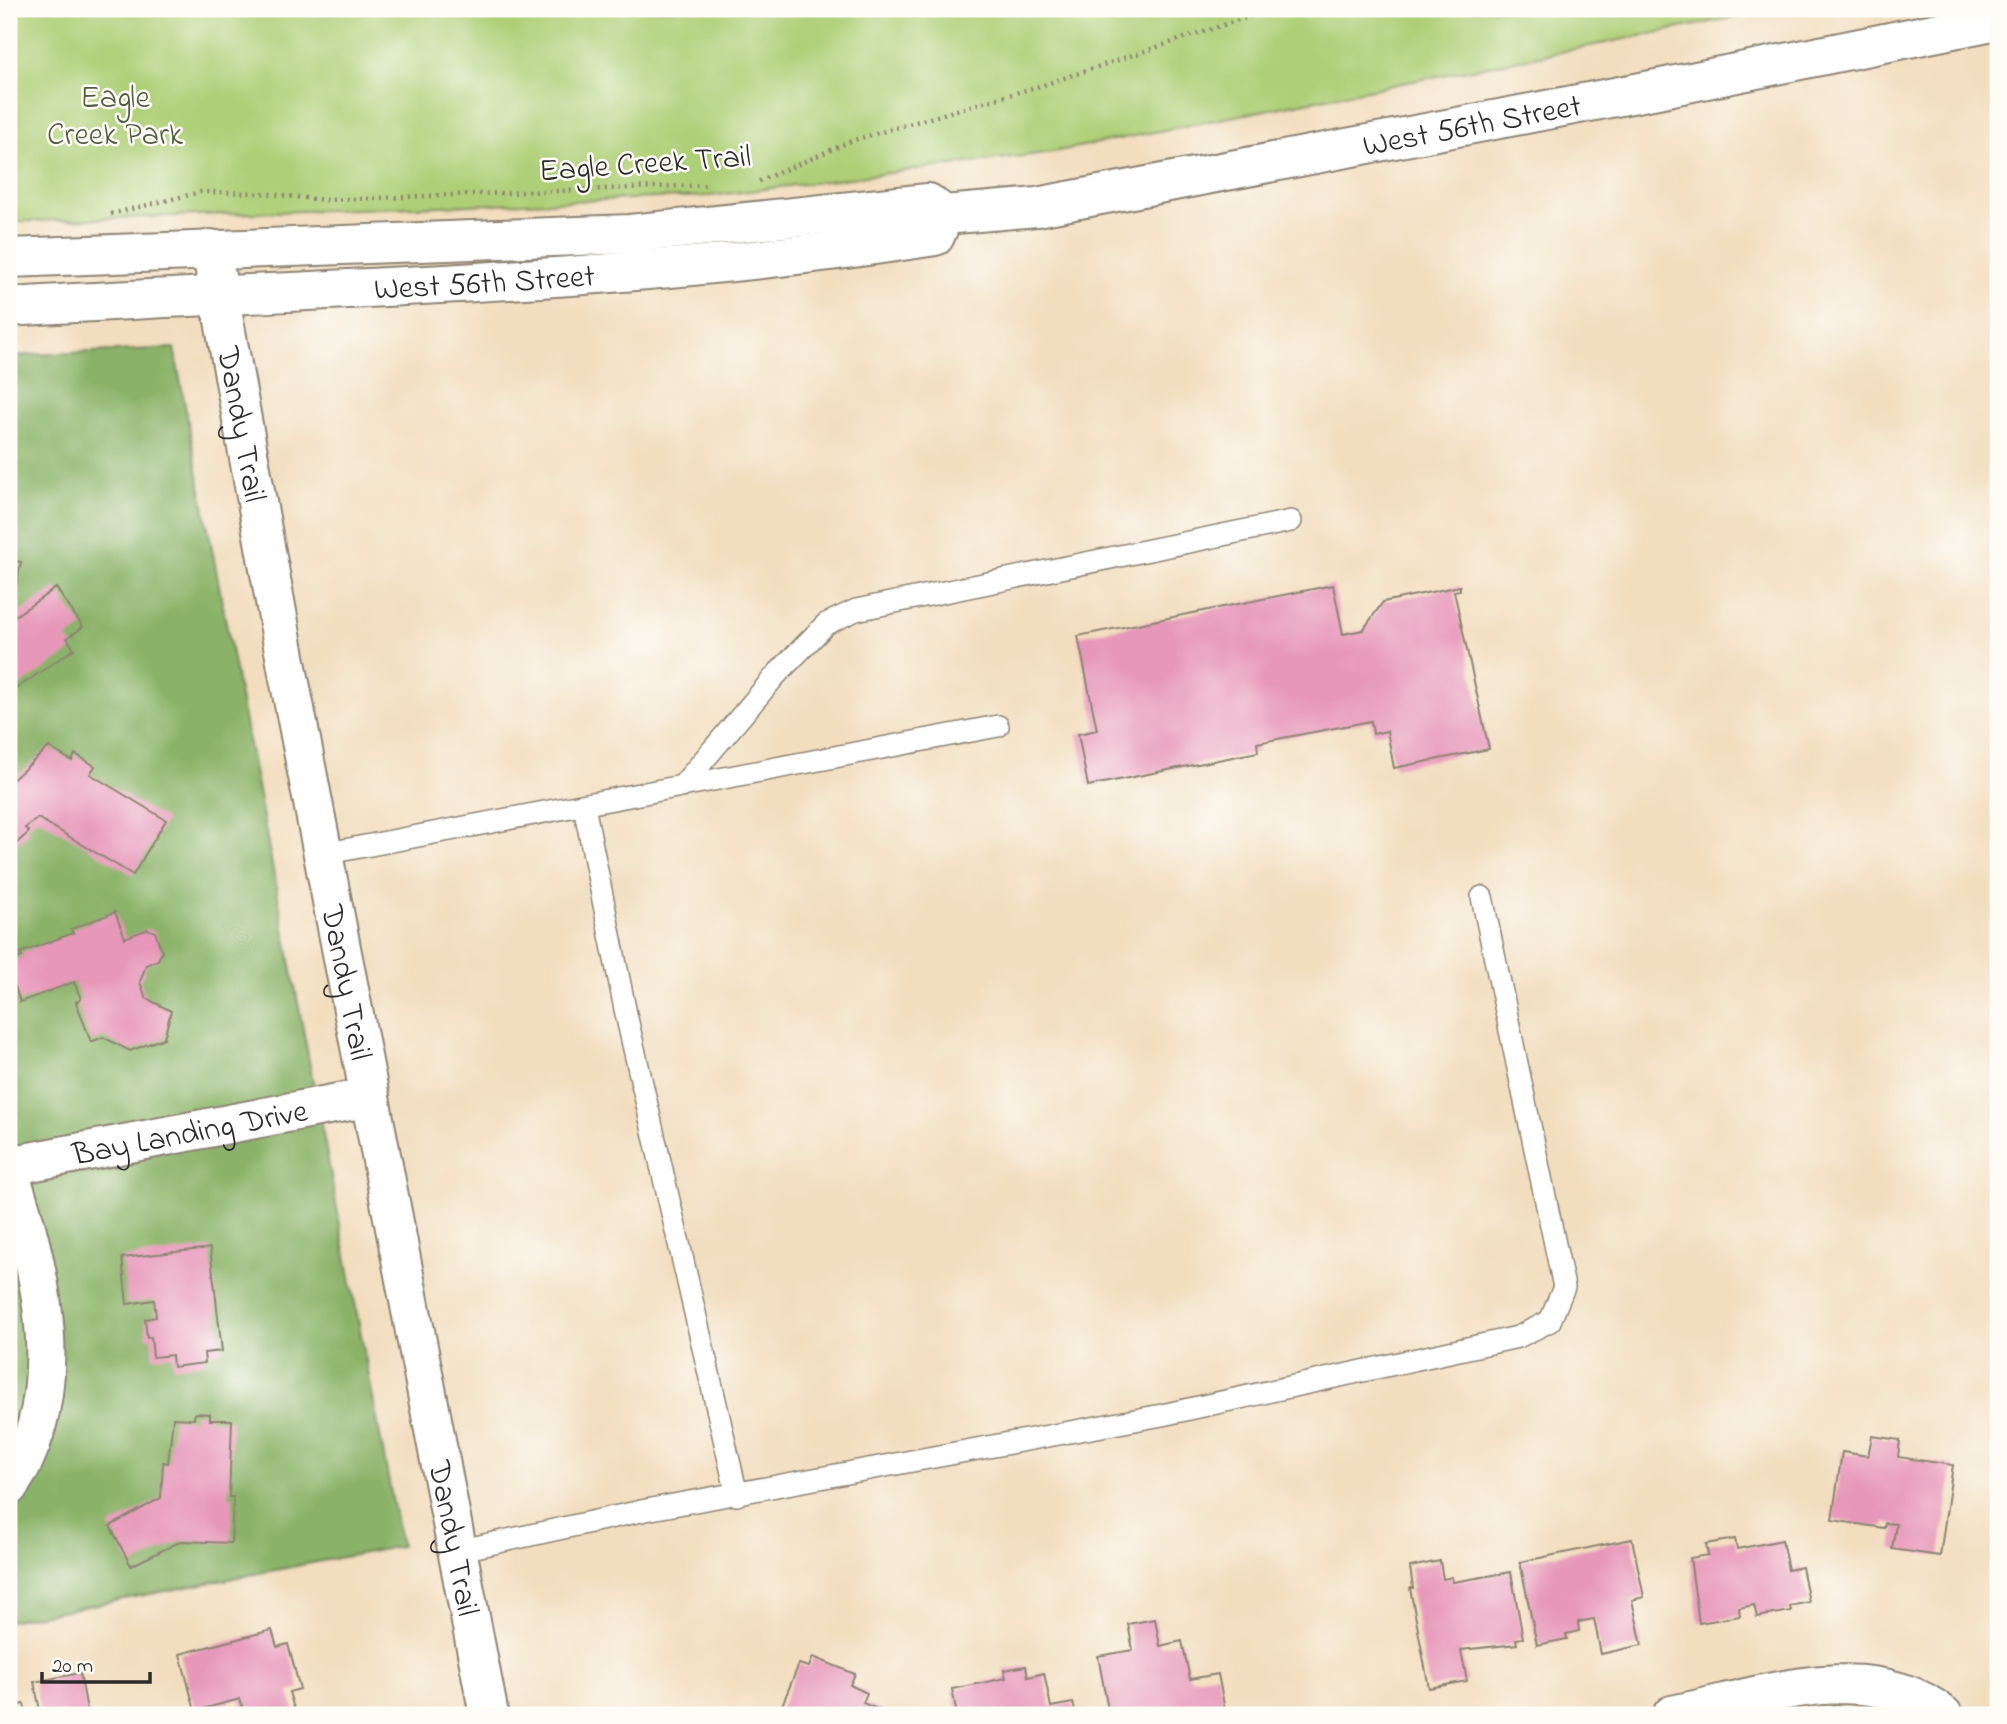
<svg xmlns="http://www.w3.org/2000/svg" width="2007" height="1724" font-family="'Indie Flower',sans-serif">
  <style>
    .green { fill: #aecf77; stroke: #6c7d51; stroke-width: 2 }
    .forest { fill: #8ab268; stroke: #5a6e4a; stroke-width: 2 }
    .building { fill: #e797b9 }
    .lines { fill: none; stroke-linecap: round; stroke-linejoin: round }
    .lane-casing { stroke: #8e8474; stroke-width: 24 }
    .street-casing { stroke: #8e8474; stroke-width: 42 }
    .secondary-casing { stroke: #8e8474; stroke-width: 42 }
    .primary-casing { stroke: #8e8474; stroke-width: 42 }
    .path { stroke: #8e8474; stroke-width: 4.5; stroke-dasharray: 2 5; stroke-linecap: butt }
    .lane { stroke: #fff; stroke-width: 21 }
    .street { stroke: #fff; stroke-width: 38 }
    .secondary { stroke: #fff; stroke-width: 38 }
    .primary { stroke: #fff; stroke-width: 38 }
    .labels { text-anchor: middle; stroke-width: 5; stroke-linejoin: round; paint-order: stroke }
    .park-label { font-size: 32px; fill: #525c42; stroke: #fdfcf7 }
    .street-label { font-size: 32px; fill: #2b2b2b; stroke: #fdfcf7 }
  </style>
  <rect width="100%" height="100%" fill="#fdfcf7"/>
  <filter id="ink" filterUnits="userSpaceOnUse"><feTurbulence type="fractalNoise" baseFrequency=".0143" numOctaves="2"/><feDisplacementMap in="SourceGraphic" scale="14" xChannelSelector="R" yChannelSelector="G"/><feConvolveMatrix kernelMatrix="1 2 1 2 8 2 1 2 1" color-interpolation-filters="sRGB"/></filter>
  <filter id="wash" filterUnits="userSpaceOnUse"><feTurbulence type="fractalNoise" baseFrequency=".00686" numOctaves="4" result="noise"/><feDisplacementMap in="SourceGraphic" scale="28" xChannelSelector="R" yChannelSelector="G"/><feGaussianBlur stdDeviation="1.57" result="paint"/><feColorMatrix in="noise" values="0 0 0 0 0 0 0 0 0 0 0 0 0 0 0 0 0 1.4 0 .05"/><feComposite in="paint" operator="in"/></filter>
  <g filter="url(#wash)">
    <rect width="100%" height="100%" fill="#f2ddbe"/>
    <!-- green -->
    <path class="green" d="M9,9H1777L1053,152L710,196L9,222Z"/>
    <!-- forest -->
    <path class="forest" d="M174,348L401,1546L9,1621V356Z"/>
    <g id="blocks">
      <!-- building -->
      <path class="building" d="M9,560L21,562L11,609L15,616L56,588L83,627L67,638L74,649L14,690L11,687L9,689Z
        M1333,585L1343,634L1363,630L1383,602L1460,586V590L1454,591L1489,749L1394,768L1387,731L1373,734L1371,721L1257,743L1258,752L1088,786L1078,734L1097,730L1078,636Z
        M49,747L72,761L75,754L95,766L90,774L166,820L133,875L38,818L25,828L29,832L9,850V783Z
        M115,912L125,938L147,929L155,932L162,952L158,960L146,965L140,982L146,998L171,1011L164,1038L130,1051L103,1037L91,1042L76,1002L81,999L74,982L20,1002L15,987L11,989L9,984V961L22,957L20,953L73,933L71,929Z
        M210,1248L222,1351L204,1353L205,1363L173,1367L172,1355L153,1357L151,1337L147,1338L145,1319L156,1317L154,1300L127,1304L122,1258Z
        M195,1413L210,1414V1420H232L229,1497H233L231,1543L181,1541L131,1566L110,1526L161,1498L163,1462L168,1463L173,1418L194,1419Z
        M1872,1436L1900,1440L1898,1457L1953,1465L1940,1556L1892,1549L1896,1524L1885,1523L1884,1528L1832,1520L1842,1452L1868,1456Z
        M1632,1539L1644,1597L1632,1600L1642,1645L1601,1654L1594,1619L1578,1622L1579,1631L1566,1634L1567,1639L1537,1645L1520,1562Z
        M1735,1539L1737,1549L1782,1540L1788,1570L1802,1567L1809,1602L1790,1606L1791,1611L1757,1617L1754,1605L1739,1608L1740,1616L1699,1623L1690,1558L1708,1555L1706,1544Z
        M1440,1561L1443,1579L1452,1577L1453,1582L1511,1572L1523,1638L1516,1639L1517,1644L1461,1650L1467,1681L1429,1688L1410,1588H1413L1410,1567Z
        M1155,1619L1160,1646L1182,1641L1190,1679L1218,1674L1226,1715H1109L1098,1656L1133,1650L1128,1624Z
        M272,1630L277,1647L288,1644L300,1689L289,1692L296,1715H245L240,1699L195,1711L180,1654Z
        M813,1657L855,1674L850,1685L867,1693L863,1703L891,1715H778L799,1664L809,1667Z
        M1026,1666L1028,1677L1044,1673L1051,1707L1073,1703L1076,1715H957L952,1689L1006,1678L1004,1670Z
        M80,1673L88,1715H41L34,1682Z
        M24,1704L27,1715H9V1707Z"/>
    </g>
  </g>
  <g filter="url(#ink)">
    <use href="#blocks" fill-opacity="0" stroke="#8e8474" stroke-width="2"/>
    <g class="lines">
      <defs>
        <path id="lane" d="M681,787L776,675L826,624L856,610L1291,521
          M584,806L626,1014L737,1495
          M323,854L998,726
          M457,1551L646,1510L1162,1415L1518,1337L1550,1321L1564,1287L1482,897"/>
        <g id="street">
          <path id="s1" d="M9,1166L370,1097"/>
          <path d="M9,1172C42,1269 71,1396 9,1486"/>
          <path d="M1672,1715C1757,1698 1869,1655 1943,1715"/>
        </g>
        <g id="secondary">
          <path id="s2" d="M211,249L289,678L489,1715"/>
        </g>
        <g id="primary">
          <path id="s3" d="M9,258L630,234L928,203L944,215L1037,207L1657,89L1998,20"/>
          <path id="s4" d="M9,307C318,287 628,285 935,236L944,215"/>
        </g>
      </defs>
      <!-- lane casing -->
      <use href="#lane" class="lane-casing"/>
      <!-- street casing -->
      <use href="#street" class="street-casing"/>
      <!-- secondary casing -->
      <use href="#secondary" class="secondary-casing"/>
      <!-- primary casing -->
      <use href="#primary" class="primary-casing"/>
      <!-- path -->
      <path class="path" d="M759,181L854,140L1043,85L1272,9
        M111,214L201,192L259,193L325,200L708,185"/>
      <!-- lane -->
      <use href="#lane" class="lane"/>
      <!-- street -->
      <use href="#street" class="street"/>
      <!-- secondary -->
      <use href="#secondary" class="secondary"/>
      <!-- primary -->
      <use href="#primary" class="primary"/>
    </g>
  </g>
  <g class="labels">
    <!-- park labels -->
    <g class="park-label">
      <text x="115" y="107">Eagle<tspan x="115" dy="37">Creek Park</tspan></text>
    </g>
    <!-- street labels -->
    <g class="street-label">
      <text dy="11" stroke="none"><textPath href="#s3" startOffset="1477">West 56th Street</textPath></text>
      <text transform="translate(645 162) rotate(-4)" y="11">Eagle Creek Trail</text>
      <text dy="11" stroke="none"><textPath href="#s4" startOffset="476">West 56th Street</textPath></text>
      <text dy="11" stroke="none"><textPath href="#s2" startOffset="178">Dandy Trail</textPath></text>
      <text dy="11" stroke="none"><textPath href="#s2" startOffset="746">Dandy Trail</textPath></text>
      <text dy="11" stroke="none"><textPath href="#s1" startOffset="184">Bay Landing Drive</textPath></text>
      <text dy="11" stroke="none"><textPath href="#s2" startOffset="1312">Dandy Trail</textPath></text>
    </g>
  </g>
  <!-- margin -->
  <rect width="2007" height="1724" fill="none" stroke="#fdfcf7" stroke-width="35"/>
  <!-- scale -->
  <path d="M42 1672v10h108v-10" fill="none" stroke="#2b2b2b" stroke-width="3.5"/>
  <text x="52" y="1672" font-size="21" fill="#2b2b2b" stroke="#fdfcf7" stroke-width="5" paint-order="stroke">20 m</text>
</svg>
